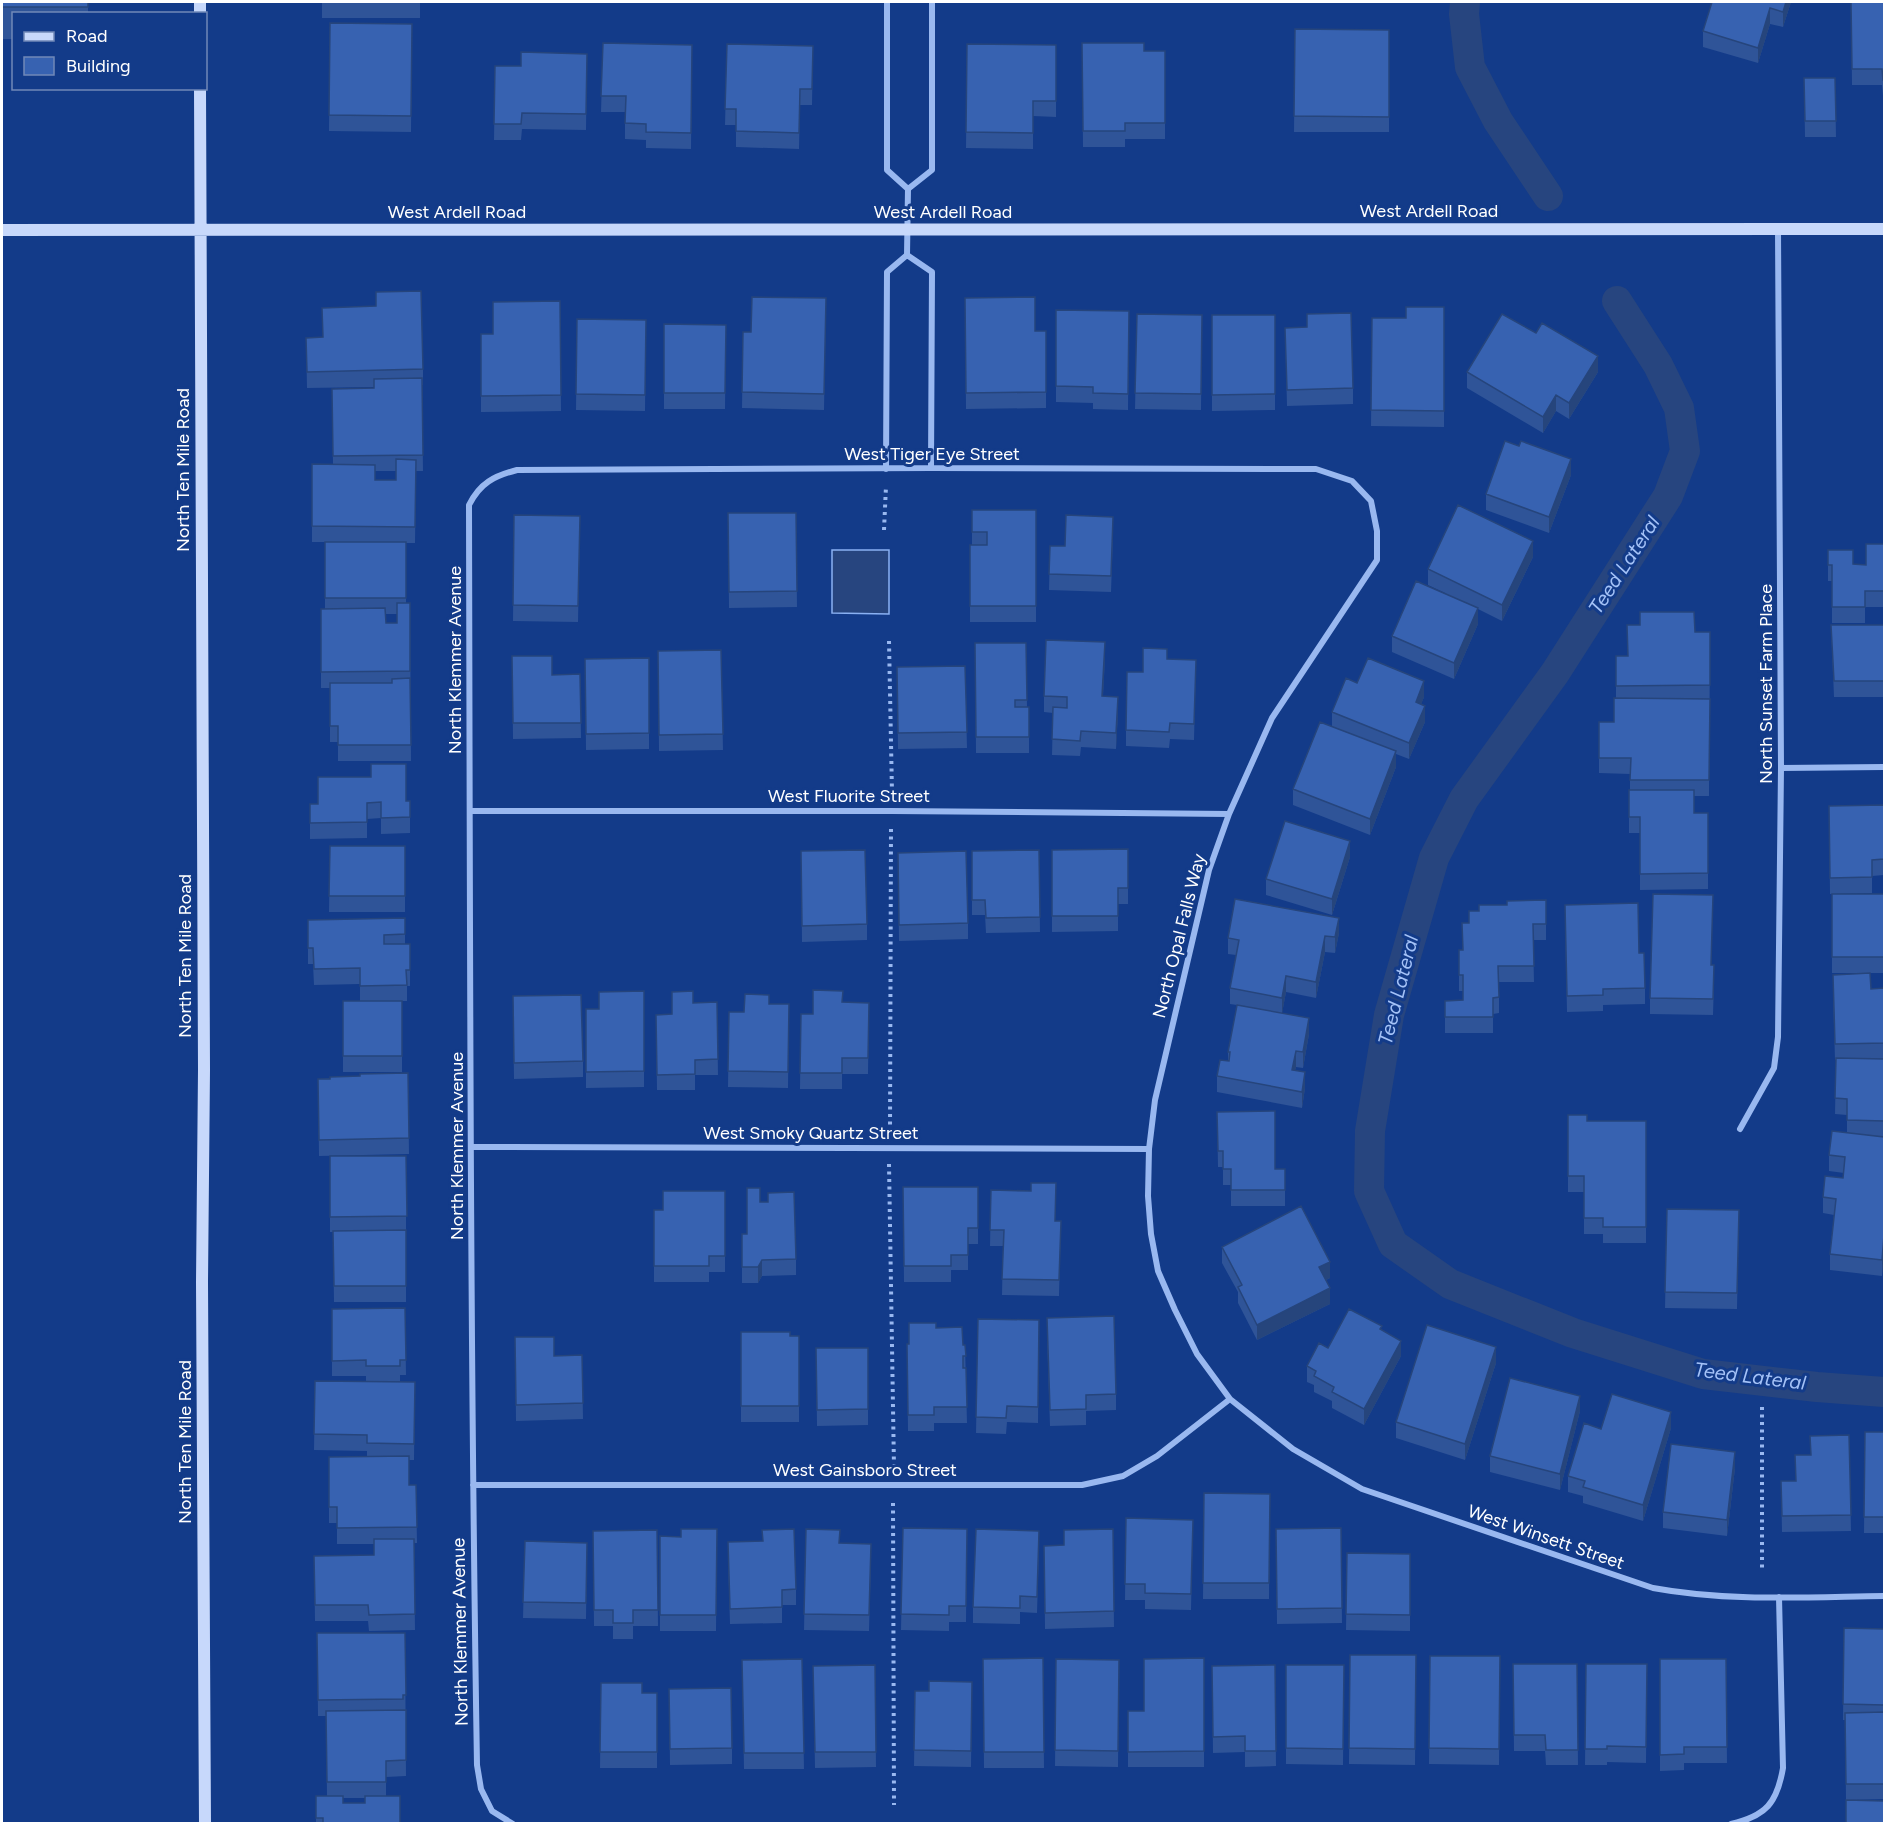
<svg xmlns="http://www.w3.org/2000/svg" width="1886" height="1825" font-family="Figtree,sans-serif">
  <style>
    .water { fill: #27457f; stroke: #8ab1f3; stroke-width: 1.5 }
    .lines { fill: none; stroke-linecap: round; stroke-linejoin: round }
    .canal { stroke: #27457f; stroke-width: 30 }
    .path { stroke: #99b8f0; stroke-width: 4; stroke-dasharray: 3 4.5; stroke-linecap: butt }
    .street { stroke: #99b8f0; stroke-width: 6 }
    .secondary { stroke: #c7d8fb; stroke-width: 12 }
    .wall { fill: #2f5498; fill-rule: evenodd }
    .shaded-wall { fill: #26457c }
    .building { fill: #3762b1; stroke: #26457c; stroke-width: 1.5 }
    .labels { text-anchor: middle; stroke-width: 6; stroke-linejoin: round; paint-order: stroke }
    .street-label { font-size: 18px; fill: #fff; stroke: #133b89 }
    .water-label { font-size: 20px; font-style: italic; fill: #a4c2f7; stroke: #133b89 }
  </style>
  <rect width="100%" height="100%" fill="#133b89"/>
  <!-- water -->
  <path class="water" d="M832,550H889V614L832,613Z"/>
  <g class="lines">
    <!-- canal -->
    <path class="canal" d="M1465,2L1464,14L1470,67L1498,121L1548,196
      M1617,301L1658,365L1679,408L1685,451L1668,496L1555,673L1464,799L1434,858L1389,1015L1370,1131L1369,1191L1393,1244L1450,1284L1573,1333L1703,1374L1817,1387L1884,1392"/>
    <!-- path -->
    <path class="path" d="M884,530L886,486
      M889,641L892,793
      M890,1132L891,828
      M889,1164L894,1468
      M1762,1407V1570
      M893,1503L894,1805"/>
    <!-- street -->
    <path class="street" d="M887,2V170L908,189L932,170V2
      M907,255L908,189
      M886,469L887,272L907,255L932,272L931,468
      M1781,768L1884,767
      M470,811H892L1229,814
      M1740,1129L1774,1068L1778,1037L1781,768L1778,229
      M473,1147L1149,1149
      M473,1485H1082L1123,1476L1157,1456L1230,1399
      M513,1824L492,1811L481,1789L477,1765C470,1345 470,925 469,505C480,483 494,476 517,470L931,468L1316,469L1352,481L1371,501L1377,531V560L1272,718L1229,814L1209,870L1155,1100L1149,1149L1148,1196L1151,1234L1158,1271L1175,1310L1197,1354L1230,1399L1293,1449L1362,1489L1653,1588C1728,1602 1808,1597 1884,1596
      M1731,1824C1766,1816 1777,1803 1783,1768L1779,1597"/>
    <!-- secondary -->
    <path class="secondary" d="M200,2V14
      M200,88L204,1070L202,1282L205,1824
      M2,230L1884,229"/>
  </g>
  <!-- wall -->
  <path class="wall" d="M2,2H88V14H14V39H2Z
    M322,2H420V18H322Z
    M1712,2H1791L1783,27L1770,24L1758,63L1703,47V31Z
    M1851,2H1884V96H1883L1882,85H1852Z
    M330,23L412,24L411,132L329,131Z
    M1295,29L1389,30V132H1294Z
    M603,43L692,45L691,149L646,148V140L625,139V112H601Z
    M1082,43L1144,51H1165V139H1125V147H1083Z
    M727,44L813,46L812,105H800L799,149L736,147V125H725Z
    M967,44L1056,45V117L1033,116V149L966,148Z
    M587,54L586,130L522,129L521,140H494L495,66H521Z
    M1804,78H1835L1836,137H1805Z
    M826,298L824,410L742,408L743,332H751Z
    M965,298L1035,331H1046V408L966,409Z
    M560,301L561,411L481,412V334H493Z
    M376,306L423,369V385H422L423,471H416L415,543H406V603H410L411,761H338V742H330V688H321V609H325V542H312V464L333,465L332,389L374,388V387L307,388L306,338L323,337ZM375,471H396V480H375ZM385,614H397V623H386Z
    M1444,307V427L1371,426L1372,318H1406Z
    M1056,310L1129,311L1128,410L1093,409V403L1056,402Z
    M1137,314L1202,315L1201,410L1135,409Z
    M1212,315H1275V410L1212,411Z
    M577,319L646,320L645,411L576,410Z
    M664,324L726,325L725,409H664Z
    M1285,328L1353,388V404L1287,406Z
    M1536,333L1598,372L1569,419L1556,411L1543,433L1467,388V372Z
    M1571,475L1549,533L1486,510V494Z
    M972,510H1036V622H970V545H972Z
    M728,513H796L797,607L729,608Z
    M514,515L580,516L578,622L513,621Z
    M1113,533L1111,592L1049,590L1050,546H1065Z
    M1884,544V607H1865V623H1832V581H1828V550L1853,564L1866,565Z
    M1533,557L1502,621L1478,609V624L1454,679L1392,652V636L1445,593L1428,585V569Z
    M1831,625H1884V697H1834Z
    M1695,632H1710L1709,796H1694V813H1708V889L1640,890V833H1629V790H1630V774L1599,773V722H1614L1616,698V656H1627Z
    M975,643H1026L1027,707H1029V753H976Z
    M721,650L723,750L659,751L658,651Z
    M512,656L552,675L580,674L581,738L513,739Z
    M649,658V749L586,750L585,659Z
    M1105,658L1103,696L1118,713L1116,749L1081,747L1080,756L1052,755L1053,713L1044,712V696Z
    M1167,659L1196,660L1194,740L1170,739L1169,748L1126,746V730L1143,672Z
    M965,666L967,748L898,749L897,667Z
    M1357,683L1424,697L1421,704L1425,722L1409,759L1396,754V767L1370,835L1293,805V789L1332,726V712Z
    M371,777L406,801H410V833L381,834V818L367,819V838L310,839V804H318Z
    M1884,805V875L1872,876V893L1830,894L1829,806Z
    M330,846H405V912H329Z
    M1128,849V904H1118V931L1052,932V850Z
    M1039,850L1040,932L986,933L985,915H972V851Z
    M801,851L867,924V940L802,942Z
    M1350,857L1332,915L1266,895V879Z
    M898,869L968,923V939L899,941Z
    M1832,894H1884V973H1832Z
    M1546,900V940H1533L1534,982H1499V1013L1493,1014V1033H1445V1001L1463,1000V991H1459V950H1462L1469,923L1479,911L1507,905Z
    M405,918V944H410V986H407V1001H401H402V1072H343V1001H360V984L314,985L313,964H308V920Z
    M1565,921L1639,953L1645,988V1004L1603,1005V1011L1567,1012Z
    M1339,933L1335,953L1325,952L1316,998L1286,992L1282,1013L1309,1034L1303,1068L1296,1067L1295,1070L1305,1088L1302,1108L1217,1092V1076L1228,1061V1052L1237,1005L1230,1004V988L1236,955L1228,954V938Z
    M1712,965L1714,981L1713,1015L1650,1014V998Z
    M1884,988V1251L1882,1276L1830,1270V1254L1834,1215L1823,1213V1197L1843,1178L1844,1173L1829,1171V1155L1847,1133V1115L1835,1114L1836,1060H1835L1833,991Z
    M644,991V1087L586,1088V1009H599Z
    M672,992L693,1003L717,1002L718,1075H695V1090H657L656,1015L672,1014Z
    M843,1002L869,1003L868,1074H842V1089H800L801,1014H813Z
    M769,1004H789L788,1088L728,1087L729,1012H744Z
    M513,1012L583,1061V1077L514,1079Z
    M408,1073L409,1154L319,1156L318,1079Z
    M1217,1112L1275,1169H1285V1206H1231V1185H1223V1167H1218Z
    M1568,1115L1587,1121H1646V1243H1603V1234H1584V1192H1568Z
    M330,1156H406V1302H334L333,1232H330Z
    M903,1187H978V1244H968V1270H951V1282H904Z
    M991,1190L1055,1221H1061L1059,1296L1002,1295L1003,1246H990Z
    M725,1191V1272H709V1282H654V1210H663Z
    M760,1202L796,1259V1275L762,1276L758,1283H742V1234H747Z
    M1667,1209L1739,1210L1737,1309L1665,1308Z
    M1222,1247L1330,1278L1326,1280L1330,1304L1257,1340L1238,1303V1292L1222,1263Z
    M405,1308L406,1375H400V1382H415L414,1460H409V1485H416L417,1543H414L415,1630L369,1631L368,1621H315L314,1556L374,1555V1544H337V1523H329V1457H367V1451L314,1450L315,1381L366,1382V1376H332V1309Z
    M978,1319L1039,1320L1038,1423L1007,1422L1006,1434L976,1433Z
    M936,1328L963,1345H965L967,1423H934V1431H908L907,1344H909Z
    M1382,1330L1401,1356L1364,1425L1332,1408V1401L1314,1392V1385L1307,1382V1366L1328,1348Z
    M741,1332L799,1336V1422H741Z
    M1047,1334L1116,1394V1410L1086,1411V1425L1050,1426Z
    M515,1337L554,1356L582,1355L583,1419L516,1421Z
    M816,1348H868V1425L817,1426Z
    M1496,1363L1465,1460L1396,1438V1422Z
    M1580,1411L1560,1490L1490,1472V1456Z
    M1671,1428L1643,1521L1583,1503V1496L1568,1492V1476L1601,1429Z
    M1865,1432H1884V1533H1864Z
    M1849,1435L1851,1531L1782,1532L1781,1481H1795L1810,1455Z
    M1735,1468L1727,1536L1663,1528V1512Z
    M1204,1493L1270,1494L1269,1599H1203Z
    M1126,1518L1193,1520L1191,1610L1145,1609V1600H1125Z
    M903,1528L967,1529L966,1622H949V1631L901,1630Z
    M1341,1528L1342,1623L1277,1624L1276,1529Z
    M717,1529L716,1631H660V1536L681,1537Z
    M806,1529L871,1560L869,1631L804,1630Z
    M1113,1529L1114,1627L1045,1629L1044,1546L1064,1545Z
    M657,1530L658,1626H633V1639H613V1626H594L593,1531Z
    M525,1541L587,1543L586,1619L523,1618Z
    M1039,1547L1037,1613L1020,1612V1624L973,1623V1607Z
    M1347,1553L1410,1554V1631L1346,1630Z
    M728,1558L796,1589V1605H782V1623L730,1624Z
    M1844,1628L1884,1629V1799L1846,1800L1845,1720H1843Z
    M317,1633H405L406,1776L386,1777V1796L400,1824H316V1796H327L326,1716H318ZM343,1798H365V1803H343Z
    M1350,1655H1416L1415,1765L1349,1764Z
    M1430,1656H1500L1499,1765L1429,1764Z
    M1043,1658L1044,1768H984L983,1659Z
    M1204,1658V1767H1128V1711H1144Z
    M802,1659L804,1769H744L742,1660Z
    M1056,1659L1119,1660L1118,1767L1055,1766Z
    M1660,1659H1726L1727,1763H1684V1770L1660,1771Z
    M1513,1664H1577L1578,1765H1546L1545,1751H1514Z
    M1586,1664H1647L1646,1763L1607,1762V1765H1585Z
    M875,1665L876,1767L815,1768L813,1666Z
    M1275,1665L1276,1766L1245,1767V1752L1213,1753L1212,1666Z
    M1286,1665H1344L1343,1765L1286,1764Z
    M972,1682L971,1767L914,1766L915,1691H929Z
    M601,1683L642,1693H657V1768H600Z
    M669,1689L732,1748V1764L670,1765Z"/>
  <!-- shaded-wall -->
  <path class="shaded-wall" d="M1786,2H1791L1783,27V12Z
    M1770,8V24L1758,63V48Z
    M1598,356V372L1569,419V403Z
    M1556,395V411L1543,433V417Z
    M1571,459V475L1549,533V517Z
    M1533,541V557L1502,621V605Z
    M1478,608V624L1454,679V663Z
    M1105,642V658L1102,712V696Z
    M1424,681V697L1416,718V702Z
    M1118,697V713L1116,749V733Z
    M1425,706V722L1409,759V743Z
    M1396,751V767L1370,835V819Z
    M1350,841V857L1332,915V899Z
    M1339,918V933L1335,953V937Z
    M1325,936V952L1316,998V982Z
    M1286,976V992L1282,1014V998Z
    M1309,1018V1034L1303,1068V1052Z
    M1296,1051V1067L1292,1086V1070Z
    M1305,1072V1088L1302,1108V1092Z
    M1884,1235V1251L1882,1276V1260Z
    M762,1260V1276L758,1283V1267Z
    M1330,1262V1278L1319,1283V1267Z
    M1330,1288V1304L1257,1340V1325Z
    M1401,1341V1356L1364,1425V1409Z
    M1496,1347V1363L1465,1460V1444Z
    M1580,1396V1411L1560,1490V1474Z
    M1671,1412V1428L1643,1521V1505Z
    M1735,1452V1468L1727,1536V1520Z"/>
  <!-- building -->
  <path class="building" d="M2,2H88V7H2Z
    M1712,2H1786L1783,12L1770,8L1758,48L1703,31Z
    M1851,2H1884V80H1883L1882,69H1852Z
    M330,23L412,24L411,116L329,115Z
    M1295,29L1389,30V117L1294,116Z
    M603,43L692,45L691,133L646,132V124L625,123L626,96H601Z
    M1082,43H1144V51H1165V123H1125V131H1083Z
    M727,44L813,46L812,89H800L799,133L736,131V109H725Z
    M967,44L1056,45V101H1033V133L966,132Z
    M521,52L587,54L586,114L522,113L521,124H494L495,66H521Z
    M1804,78H1835L1836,121H1805Z
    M421,291L423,369L307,372L306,338L323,337L322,308L376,306V292Z
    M752,297L826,298L824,394L742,392L743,332H751Z
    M1035,297V331H1046V392L966,393L965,298Z
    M560,301L561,395L481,396V334H493V302Z
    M1406,307H1444V411L1371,410L1372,318H1406Z
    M1056,310L1129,311L1128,394L1093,393V387L1056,386Z
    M1351,313L1353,388L1287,390L1285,328L1307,327V314Z
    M1137,314L1202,315L1201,394L1135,393Z
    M1502,314L1536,333L1542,323L1598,356L1569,403L1556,395L1543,417L1467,372Z
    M1212,315H1275V394L1212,395Z
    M577,319L646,320L645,395L576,394Z
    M664,324L726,325L725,393H664Z
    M422,378L423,455L333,456L332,389L374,388V379Z
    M1505,441L1519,446L1521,441L1571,459L1549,517L1486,494Z
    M396,459L416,460L415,527L312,526V464L375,465V480H396Z
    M1458,505L1533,541L1502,605L1428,569Z
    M972,510H1036V606H970V545H987V532H972Z
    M728,513H796L797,591L729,592Z
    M514,515L580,516L578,606L513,605Z
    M1066,515L1113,517L1111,576L1049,574L1050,546H1065Z
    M325,542H406V598H325Z
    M1866,544H1884V591H1865V607H1832V565H1828V550H1853V564L1866,565Z
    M1416,581L1478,608L1454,663L1392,636Z
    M397,603H410V671L321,672V609L385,608L386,623H397Z
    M1640,612H1694L1695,632H1710V685L1616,686V656H1628L1627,625H1640Z
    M1831,625H1884V681H1834Z
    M1046,640L1105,642L1102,696L1118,697L1116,733L1081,731L1080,741L1052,739L1053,707L1067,708V697L1044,696Z
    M975,643H1026L1027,700H1015V707H1029V737H976Z
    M1143,648L1167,649V659L1196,660L1194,724L1170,723L1169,732L1126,730L1127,672H1143Z
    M721,650L723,734L659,735L658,651Z
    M512,656H552V675L580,674L581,723H513Z
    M649,658V733L586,734L585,659Z
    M1368,658L1424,681L1416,702L1425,706L1409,743L1332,712L1346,678L1357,683Z
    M965,666L967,732L898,733L897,667Z
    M410,678L411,745H338V726H330V683H392V679Z
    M1614,698L1710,699L1709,780H1630L1631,758H1599V722H1614Z
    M1320,722L1396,751L1370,819L1293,789Z
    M371,764H406V801H410V817L381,818V802L367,803V822L310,823V804H318V777H371Z
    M1629,790H1694V813H1708V873L1640,874V817H1629Z
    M1884,805V859L1872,860V877L1830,878L1829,806Z
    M1285,821L1350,841L1332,899L1266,879Z
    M330,846H405V896H329Z
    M1128,849V888H1118V916H1052V850Z
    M865,850L867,924L802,926L801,851Z
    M1039,850L1040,917L986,918L985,900H972V851Z
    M966,851L968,923L899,925L898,853Z
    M1653,894L1713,895L1711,965H1714L1713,999L1650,998Z
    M1832,894H1884V957H1832Z
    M1235,899L1339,918L1335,937L1325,936L1316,982L1286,976L1282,998L1230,988L1239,940L1228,938Z
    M1546,900V924H1533L1534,966H1498L1499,997L1493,998V1017H1445V1001L1463,1000V975H1459V950H1463L1462,923H1469V911H1479V905H1507V901Z
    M1638,903L1639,953H1644L1645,988L1603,989V995L1567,996L1565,905Z
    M405,918V934L384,935V944H410V970H406L407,985L360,986V968L314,969L313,948H308V920Z
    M1870,973L1871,989L1884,988V1043L1835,1044L1833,975Z
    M813,990L843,991L842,1002L869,1003L868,1058H842V1073H800L801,1014H813Z
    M644,991V1071L586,1072V1009H599V992Z
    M693,991V1003L717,1002L718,1059L695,1060V1074L657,1075L656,1015L672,1014V992Z
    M745,994L769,995V1004H789L788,1072L728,1071L729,1012H744Z
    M581,995L583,1061L514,1063L513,996Z
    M343,1001H402V1056H343Z
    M1237,1005L1309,1018L1303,1052L1296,1051L1292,1070L1305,1072L1302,1092L1217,1076L1220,1060L1229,1061L1230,1052H1228Z
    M1836,1058L1884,1059V1121L1847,1120V1099L1835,1098Z
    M408,1073L409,1138L319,1140L318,1079H330V1077L360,1076V1074Z
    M1275,1111V1169H1285V1190H1231V1169H1223V1151H1218L1217,1112Z
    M1568,1115H1587V1121H1646V1227H1603V1218H1584V1176H1568Z
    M1832,1131L1884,1137V1235L1882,1260L1830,1254L1836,1199L1823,1197L1825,1176L1843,1178L1845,1157L1829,1155Z
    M330,1156H406L407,1216L330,1217Z
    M1031,1183H1056L1055,1221H1061L1059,1280L1002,1279L1004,1230H990L991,1190L1031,1191Z
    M903,1187H978V1228H968V1255H951V1266H904Z
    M747,1188H760V1202H768V1193L794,1192L796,1259L762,1260L758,1267H742V1234H747Z
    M663,1191H725V1256H709V1266H654V1210H663Z
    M1301,1206L1330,1262L1319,1267L1330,1288L1257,1325L1238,1287L1242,1285L1222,1247Z
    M1667,1209L1739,1210L1737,1293L1665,1292Z
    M406,1230V1286H334L333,1231Z
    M405,1308L406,1360H400V1366H366V1360L332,1361V1309Z
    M1349,1309L1382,1326L1380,1329L1401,1341L1364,1409L1332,1392L1334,1387L1314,1376L1316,1371L1307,1366L1319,1343L1328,1348Z
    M1114,1316L1116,1394L1086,1395V1409L1050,1410L1047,1318Z
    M978,1319L1039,1320L1038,1407L1007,1406L1006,1418L976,1417Z
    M909,1323H936V1328L962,1327L963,1345H965L966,1356H963V1368H966L967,1407H934V1415H908L907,1344H909Z
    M1427,1325L1496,1347L1465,1444L1396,1422Z
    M741,1332H790V1336H799V1406H741Z
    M515,1337H554V1356L582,1355L583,1403L516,1405Z
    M816,1348H868V1409L817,1410Z
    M1510,1378L1580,1396L1560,1474L1490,1456Z
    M315,1381L415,1382L414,1444L367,1443V1435L314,1434Z
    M1612,1394L1671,1412L1643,1505L1583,1487L1585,1481L1568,1476L1584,1423L1601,1429Z
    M1865,1432H1884V1517H1864Z
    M1849,1435L1851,1515L1782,1516L1781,1481H1796L1795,1455H1811L1810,1436Z
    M1671,1444L1735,1452L1727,1520L1663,1512Z
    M409,1456V1485H416L417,1527L337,1528V1507H329V1457Z
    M1204,1493L1270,1494L1269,1583H1203Z
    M1126,1518L1193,1520L1191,1594L1145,1593V1584H1125Z
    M903,1528L967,1529L966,1606H949V1615L901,1614Z
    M1341,1528L1342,1608L1277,1609L1276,1529Z
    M681,1529H717L716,1615H660V1536L681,1537Z
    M794,1529L796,1589L782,1590V1607L730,1609L728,1542L763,1541L762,1530Z
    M806,1529L840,1530L839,1543L871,1544L869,1615L804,1614Z
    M976,1529L1039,1531L1037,1597L1020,1596V1608L973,1607Z
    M1113,1529L1114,1611L1045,1613L1044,1546L1064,1545V1530Z
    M657,1530L658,1610H633V1623H613V1610H594L593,1531Z
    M374,1539H414L415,1614L369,1615L368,1605H315L314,1556L374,1555Z
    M525,1541L587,1543L586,1603L523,1602Z
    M1347,1553L1410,1554V1615L1346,1614Z
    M1844,1628L1884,1629V1705L1843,1704Z
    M317,1633H405L406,1695H403V1699L318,1700Z
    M1350,1655H1416L1415,1749L1349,1748Z
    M1430,1656H1500L1499,1749L1429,1748Z
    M1043,1658L1044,1752H984L983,1659Z
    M1204,1658V1751L1128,1752V1711H1144V1659Z
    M802,1659L804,1753H744L742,1660Z
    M1056,1659L1119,1660L1118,1751L1055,1750Z
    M1660,1659H1726L1727,1747H1684V1754L1660,1755Z
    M1513,1664H1577L1578,1750H1546L1545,1735H1514Z
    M1586,1664H1647L1646,1747L1607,1746V1749H1585Z
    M875,1665L876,1752H815L813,1666Z
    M1275,1665L1276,1751H1245V1736L1213,1737L1212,1666Z
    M1286,1665H1344L1343,1749L1286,1748Z
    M929,1681L972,1682L971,1751L914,1750L915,1691H929Z
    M601,1683H642V1693H657V1752H600Z
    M731,1688L732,1748L670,1749L669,1689Z
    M406,1710V1760L386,1761V1782H327L326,1711Z
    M1884,1712V1784H1846L1845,1713Z
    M316,1796H343V1803H365V1796H400V1824H323V1818H316Z
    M1846,1800L1884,1801V1824H1846Z"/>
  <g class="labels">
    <!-- street labels -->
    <g class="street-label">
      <text x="1429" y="217">West Ardell Road</text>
      <text x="457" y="218">West Ardell Road</text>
      <text x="943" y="218">West Ardell Road</text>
      <text x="932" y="460">West Tiger Eye Street</text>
      <text transform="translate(183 470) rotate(-90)" y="6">North Ten Mile Road</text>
      <text transform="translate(455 660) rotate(-90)" y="6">North Klemmer Avenue</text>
      <text transform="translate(1766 684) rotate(-90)" y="6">North Sunset Farm Place</text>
      <text x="849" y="802">West Fluorite Street</text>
      <text transform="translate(1179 936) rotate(-76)" y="6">North Opal Falls Way</text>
      <text transform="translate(185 956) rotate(-90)" y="6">North Ten Mile Road</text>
      <text x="811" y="1139">West Smoky Quartz Street</text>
      <text transform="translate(457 1146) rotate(-90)" y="6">North Klemmer Avenue</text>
      <text transform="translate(185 1442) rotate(-90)" y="6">North Ten Mile Road</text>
      <text x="865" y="1476">West Gainsboro Street</text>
      <text transform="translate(1546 1537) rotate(19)" y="6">West Winsett Street</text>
      <text transform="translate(460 1632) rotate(-91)" y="6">North Klemmer Avenue</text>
    </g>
    <!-- water labels -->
    <g class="water-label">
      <text transform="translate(1624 565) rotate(-57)" y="7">Teed Lateral</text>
      <text transform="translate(1398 990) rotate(-76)" y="7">Teed Lateral</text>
      <text transform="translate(1750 1376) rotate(7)" y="7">Teed Lateral</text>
    </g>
  </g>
  <!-- border -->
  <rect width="1886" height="1825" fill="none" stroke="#ffffff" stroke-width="6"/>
  <!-- legend -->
  <rect x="12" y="12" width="195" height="78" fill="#133b89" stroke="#7189b8" stroke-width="1.5"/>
  <rect x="24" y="32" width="30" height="9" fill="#c7d8fb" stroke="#7189b8" stroke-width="1.5"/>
  <text x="66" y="42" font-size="18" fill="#ffffff">Road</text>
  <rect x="24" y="57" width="30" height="18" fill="#3762b1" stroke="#7189b8" stroke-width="1.5"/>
  <text x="66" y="72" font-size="18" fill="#ffffff">Building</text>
</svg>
